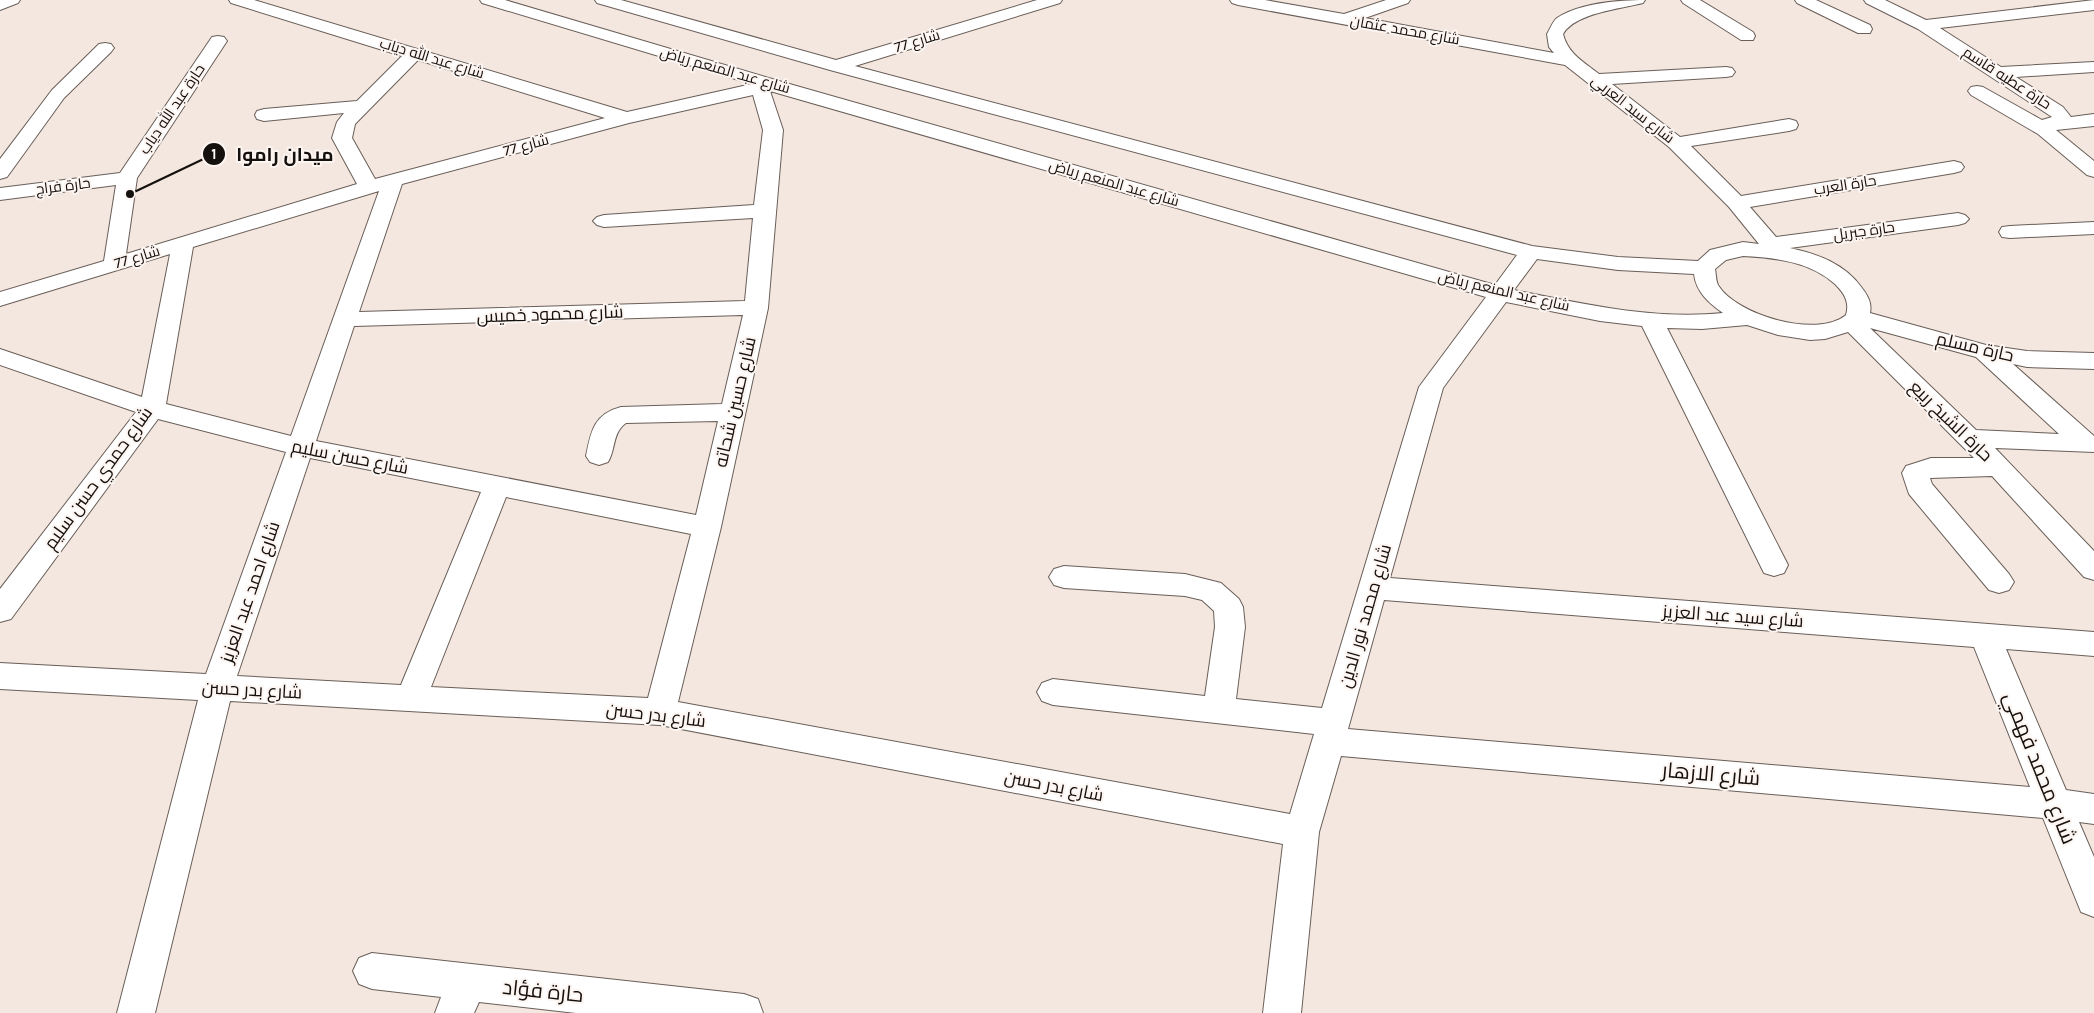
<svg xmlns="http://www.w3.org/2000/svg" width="2094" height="1013" font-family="Karla,Cairo,sans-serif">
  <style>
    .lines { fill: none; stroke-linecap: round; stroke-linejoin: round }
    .minor-casing { stroke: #695e58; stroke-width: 2 }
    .minor { fill: #fff; fill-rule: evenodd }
    .labels { text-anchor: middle; stroke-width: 4; stroke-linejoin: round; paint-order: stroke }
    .far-street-label { font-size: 15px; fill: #14100d; stroke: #fdf5f1 }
    .street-label { font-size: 18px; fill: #14100d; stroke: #fdf5f1 }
    .near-street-label { font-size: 21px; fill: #14100d; stroke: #fdf5f1 }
    .leader { fill: none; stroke: #14100d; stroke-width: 2 }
    .callout-dot { fill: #14100d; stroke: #fdf5f1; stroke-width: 2 }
    .mark-label { font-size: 15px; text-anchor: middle; font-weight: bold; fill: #fff }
    .callout-label { font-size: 19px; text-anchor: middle; font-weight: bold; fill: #14100d; stroke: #fdf5f1; stroke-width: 4; stroke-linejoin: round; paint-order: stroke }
  </style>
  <rect width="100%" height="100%" fill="#f4e7df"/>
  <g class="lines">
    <defs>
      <path id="minor" d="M0,0H20L18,3L0,10Z
        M229,0H254L627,112L752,84L482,3L480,0H505L779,81L1495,285L1517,255L830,70L597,3L595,0H621L836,60L1037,0H1062L1060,3L855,66L1532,246L1618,257L1698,261L1710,250L1743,242L1759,244L1729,207L1669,147L1565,65L1238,5L1232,3L1230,0H1265L1344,14L1386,0H1410L1408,3L1365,18L1554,53L1549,47L1547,34C1550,29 1553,21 1557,18C1580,3 1619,0 1645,0L1643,3C1620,9 1575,13 1563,34C1568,54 1584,62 1599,74L1726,67L1732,68L1735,72L1732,76L1726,77L1612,84L1680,137L1789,119L1796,121L1798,125L1796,129L1789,131L1691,146L1741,196L1954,161L1961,163L1964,167L1961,171L1954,173L1750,207L1776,237L1958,213L1965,215L1969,219L1965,223L1958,225L1790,248C1818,254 1845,264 1862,288C1868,296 1872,303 1870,313L1986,345L2027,351L2094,353V369L2027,367L2013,364L2094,436V452L1995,448L2094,551V580L2084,577L1992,476L1930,478L1932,484L2009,574L2014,582L2009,590L1999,593L1989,590L1909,494L1902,473L1906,466L1931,458H1974L1848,332L1825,339L1810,340L1778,335L1747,325L1702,329L1667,328L1788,565L1784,573L1774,576L1764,573L1642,326L1600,321L1506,302L1443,388L1390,578L2094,632V656L2006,649L2066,790L2094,794V824L2079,822L2094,857V917L2081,912L2043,818L1341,756L1319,832L1301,1013H1263L1283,844L660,725L230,701L155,1013H117L198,700L0,689V663L206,674L286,452L158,419L11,619L0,622V589L136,412L0,365V349L142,397L170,254L0,306V292L104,261L116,185L0,200V188L120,173L212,37L218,36L224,37L227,41L137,178L126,254L357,184L332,138L337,122L344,113L264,121L257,119L255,115L257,111L264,109L357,101L402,56L231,3ZM418,60L605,118L375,179L352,138L355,124ZM770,91L1486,297L1419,387L1322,708L1236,699L1245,627L1243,607L1239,599L1221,583L1185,574L1064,566L1054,569L1049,577L1054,585L1064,588L1185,596L1202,600L1214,611L1215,627L1205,696L1053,679L1042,683L1037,692L1042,701L1053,705L1314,734L1290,814L678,702L721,527L768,308L783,130ZM753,95L763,130L754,205L604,215L597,217L593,221L597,225L604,227L753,218L745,301L359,312L402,184L629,123ZM379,191L291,436L166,404L193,247ZM1743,256C1776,258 1809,261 1835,284C1844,293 1850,302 1846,315C1817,339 1736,315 1718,285C1716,281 1716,274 1715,269L1726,260ZM1537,259L1618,270L1694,274C1696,292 1709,303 1723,313C1653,320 1583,304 1514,290ZM743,315L722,404L621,407C594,414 591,431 586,456L590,462L599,465L608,462C616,449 612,433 626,423L718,421L696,515L316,441L354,326ZM1870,328L1976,357L2059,434L1976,430ZM310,458L481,492L401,685L237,676ZM506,497L691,534L648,698L431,687ZM1384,600L1974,647L2030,787L1348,729Z
        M1681,0H1700L1753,32L1755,36L1753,40H1741L1683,3Z
        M1795,0H1816L1870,25L1872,29L1870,33H1858L1797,3Z
        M1864,0H1885L1926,20L2094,0V10L1940,28L2001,67L2094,62V72L2016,77L2063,107L2071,117L2094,114V126L2056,130L2094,161V177L2087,175L2038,134L1971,95L1968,91L1971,87L1977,86L1983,87L2042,120L2052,117L2049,115L1918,29L1866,3Z
        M105,43L111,44L114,48L111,52L64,98L7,177L0,179V159L52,90L99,44Z
        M2094,222V234L2010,238L2002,237L1999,232L2002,227L2010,226Z
        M372,953L744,994L758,999L763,1013H576L479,1002L474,1013H435L441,997L372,989L359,984L353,971L359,958Z"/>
    </defs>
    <!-- minor casing -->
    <use href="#minor" class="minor-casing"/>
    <!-- minor -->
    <use href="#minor" class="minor"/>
  </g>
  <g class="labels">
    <!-- far-street labels -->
    <g class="far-street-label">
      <text transform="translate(1405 30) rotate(10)" y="5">شارع محمد عثمان</text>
      <text transform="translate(917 41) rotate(-17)" y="5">شارع 77</text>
      <text transform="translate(432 58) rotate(17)" y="5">شارع عبد الله دياب</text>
      <text transform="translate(725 70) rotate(16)" y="5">شارع عبد المنعم رياض</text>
      <text transform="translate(2007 78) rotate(33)" y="5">حارة عطيه قاسم</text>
      <text transform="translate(172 109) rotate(-56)" y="5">حارة عبد الله دياب</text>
      <text transform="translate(1633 109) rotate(38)" y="5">شارع سيد العربي</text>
      <text transform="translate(526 145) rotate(-15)" y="5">شارع 77</text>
      <text transform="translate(1114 183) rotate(16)" y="5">شارع عبد المنعم رياض</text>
      <text transform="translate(1845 185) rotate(-9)" y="5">حارة العرب</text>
      <text transform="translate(63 186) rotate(-7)" y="5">حارة فراج</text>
      <text transform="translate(1864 231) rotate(-8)" y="5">حارة جبريل</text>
      <text transform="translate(137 257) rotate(-17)" y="5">شارع 77</text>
      <text transform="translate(1504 291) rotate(13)" y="5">شارع عبد المنعم رياض</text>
    </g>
    <!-- street labels -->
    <g class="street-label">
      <text transform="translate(550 314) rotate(-2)" y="6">شارع محمود خميس</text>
      <text transform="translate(1975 347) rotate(13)" y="6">حارة مسلم</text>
      <text transform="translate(735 402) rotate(-77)" y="6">شارع حسين شحاته</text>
      <text transform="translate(1951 421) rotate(44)" y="6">حارة الشيخ ربيع</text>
      <text transform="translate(350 457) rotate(11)" y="6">شارع حسن سليم</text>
      <text transform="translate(98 478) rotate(-54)" y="6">شارع حمدي حسن سليم</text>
      <text transform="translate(250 592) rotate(-71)" y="6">شارع احمد عبد العزيز</text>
      <text transform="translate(1365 616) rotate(-74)" y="6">شارع محمد نور الدين</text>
      <text transform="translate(1733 616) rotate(4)" y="6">شارع سيد عبد العزيز</text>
      <text transform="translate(252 690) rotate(3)" y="6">شارع بدر حسن</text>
      <text transform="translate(656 715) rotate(7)" y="6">شارع بدر حسن</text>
      <text transform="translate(1054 786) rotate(11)" y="6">شارع بدر حسن</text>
    </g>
    <!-- near-street labels -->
    <g class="near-street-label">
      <text transform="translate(2040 768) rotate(68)" y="7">شارع محمد فهمي</text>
      <text transform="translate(1711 774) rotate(5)" y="7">شارع الازهار</text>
      <text transform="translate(543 991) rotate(6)" y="7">حارة فؤاد</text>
    </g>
  </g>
  <!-- callouts -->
  <path class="leader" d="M130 194L214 154"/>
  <g class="callout-dot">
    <circle cx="130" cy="194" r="5"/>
    <circle cx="214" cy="154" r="12"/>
  </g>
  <g class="mark-label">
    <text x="214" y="159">1</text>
  </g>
  <g class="callout-label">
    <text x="285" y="161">ميدان راموا</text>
  </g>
</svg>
